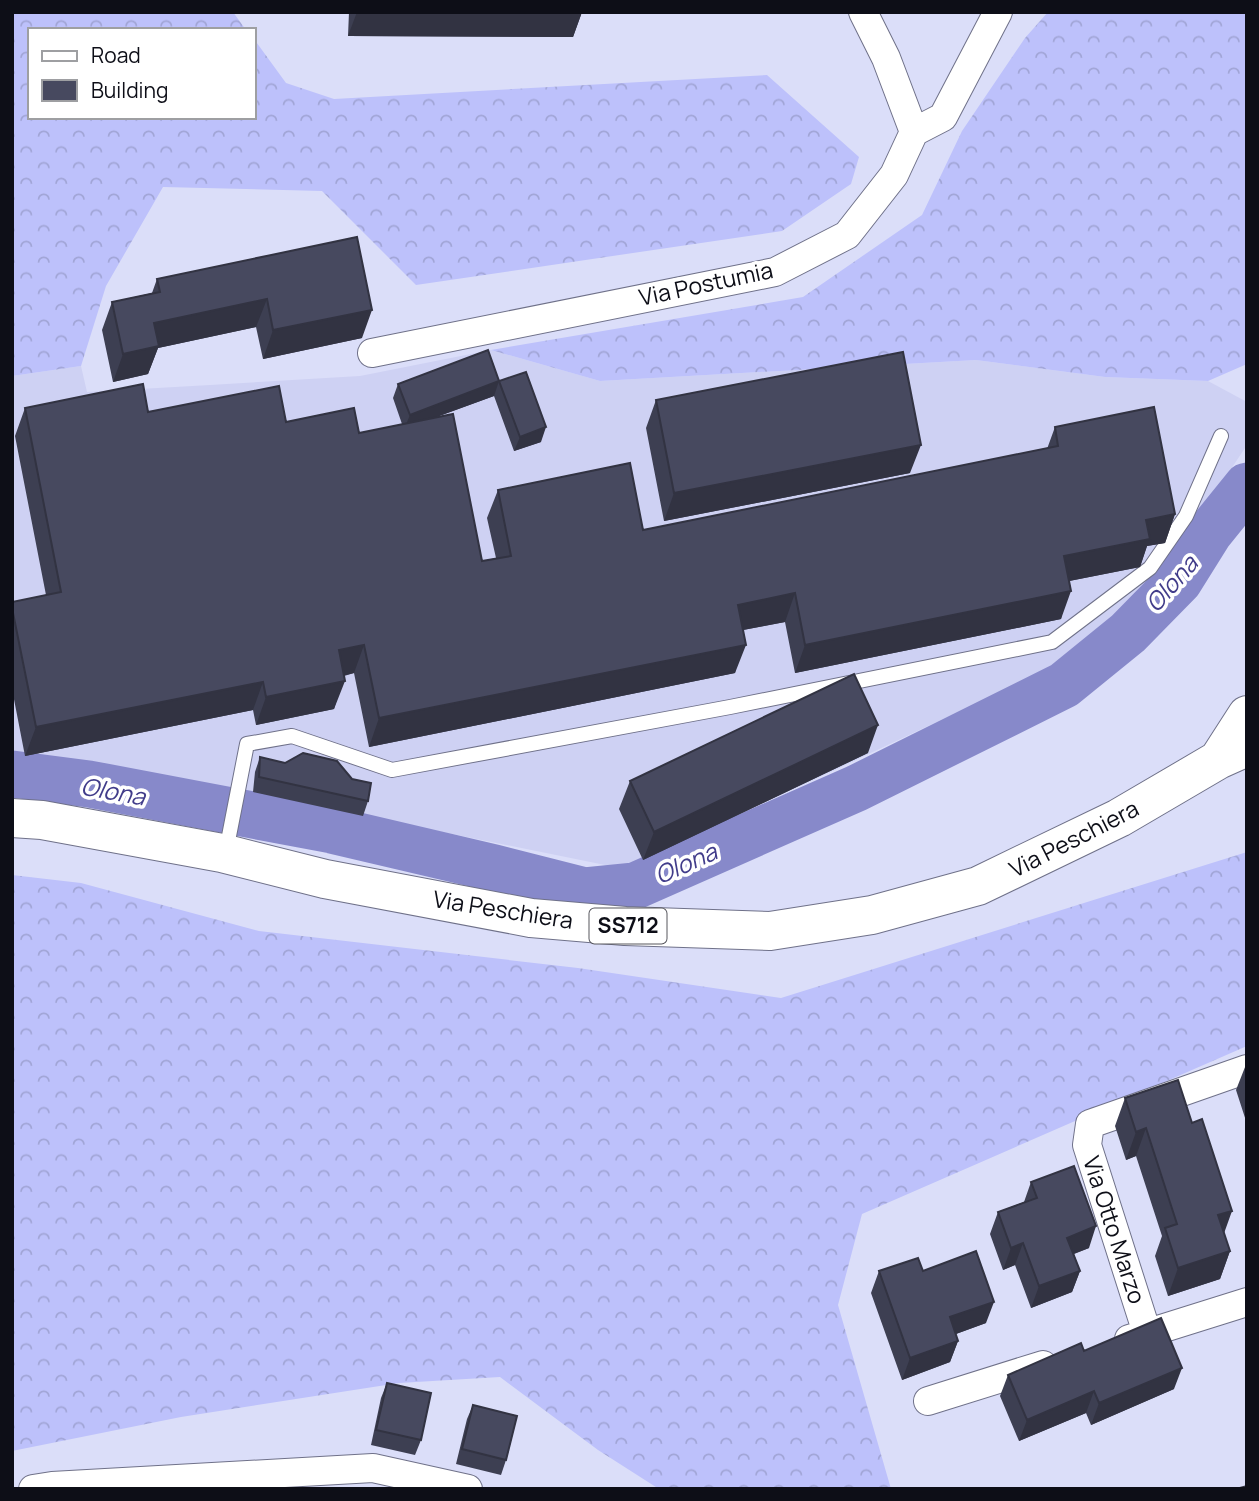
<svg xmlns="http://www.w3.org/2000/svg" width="1259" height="1501" font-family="Manrope,sans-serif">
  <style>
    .built { fill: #ced1f3 }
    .forest { fill: url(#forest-crowns) }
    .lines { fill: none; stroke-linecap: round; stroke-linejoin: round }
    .river { stroke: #8789ca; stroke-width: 47 }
    .service-casing { stroke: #6f7189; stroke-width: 16 }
    .minor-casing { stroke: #6f7189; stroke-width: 30 }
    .primary-casing { stroke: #6f7189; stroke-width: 40 }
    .service { stroke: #fff; stroke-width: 14 }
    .minor { stroke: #fff; stroke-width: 28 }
    .primary { stroke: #fff; stroke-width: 38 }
    .wall { fill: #3d3f52 }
    .shaded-wall { fill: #323342 }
    .building { fill: #47495f; stroke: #323342; stroke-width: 2 }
    .labels { text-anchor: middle; stroke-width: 7; stroke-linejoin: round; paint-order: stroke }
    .shield { fill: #fff; stroke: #56565d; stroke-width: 2 }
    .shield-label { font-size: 21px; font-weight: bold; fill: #0d0e17 }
    .street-label { font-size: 23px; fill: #0d0e17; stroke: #fff }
    .water-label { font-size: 24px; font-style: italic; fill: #413c8a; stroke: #fff }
  </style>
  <defs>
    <pattern id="forest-crowns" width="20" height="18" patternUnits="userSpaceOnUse" patternTransform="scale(1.75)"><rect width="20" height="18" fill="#bdc1fb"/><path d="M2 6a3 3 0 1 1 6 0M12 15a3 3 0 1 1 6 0" fill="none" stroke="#a1a5d6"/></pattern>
  </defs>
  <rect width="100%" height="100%" fill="#dbdef9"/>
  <!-- built -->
  <path class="built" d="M491,350L600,381L976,360L1105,377L1208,381L1247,402V445L1153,586L1041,673L643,860L615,867L363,816L253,792L12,753V376L81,366L87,392L210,385L360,376Z"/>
  <!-- forest -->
  <path class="forest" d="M12,12H233L246,30H30V117H254V39L286,83L334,99L767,75L859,157L851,184L782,231L416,285L322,191L163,187L106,286L81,366L12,376Z
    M1048,12H1247V364L1208,381L1105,377L976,360L600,381L491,350L803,297L922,215L962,131L1025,38Z
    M1247,852V1046L862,1214L838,1305L891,1489H659L598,1450L500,1377L399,1383L181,1417L12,1451V875L81,883L259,931L578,968L781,998Z"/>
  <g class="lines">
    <!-- river -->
    <path class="river" d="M12,774L89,784L332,830L494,868L585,891L635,886L857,788L1064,685L1128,633L1179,581L1209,533L1247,486"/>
    <defs>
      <path id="service" d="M223,852L229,836L247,744L292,736L392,770L730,707L1052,642L1150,568L1186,516L1221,436"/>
      <path id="minor" d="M863,12L886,58L914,132
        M372,353L775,272L847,235L894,175L914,132L943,117L998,12
        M1147,1333L1087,1145L1090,1124L1247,1069
        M1129,1339L1247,1302
        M928,1401L1043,1365
        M33,1489L52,1486L373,1468L468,1489"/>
      <path id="primary" d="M1218,760L1247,715
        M12,818L42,820L222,853L325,879L531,918L625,926L770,931L872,915L978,886L1119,818L1218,760L1247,747"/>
    </defs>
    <!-- service casing -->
    <use href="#service" class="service-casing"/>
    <!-- minor casing -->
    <use href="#minor" class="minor-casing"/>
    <!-- primary casing -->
    <use href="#primary" class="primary-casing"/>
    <!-- service -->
    <use href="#service" class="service"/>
    <!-- minor -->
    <use href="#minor" class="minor"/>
    <!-- primary -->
    <use href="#primary" class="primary"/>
  </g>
  <!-- wall -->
  <path class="wall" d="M349,12H582L573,37L348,36Z
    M357,237L362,338L263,359L256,327L158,348L148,374L113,382L102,330L112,302L152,293L157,279Z
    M499,381L541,442L514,451L494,396L436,417L482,561L496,558L487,518L498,490L643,530L1047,449L1055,427L1175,514L1165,543L1147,546L1140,567L1069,581L1061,619L795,673L785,622L743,630L735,673L369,747L354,673L344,676L334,709L256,725L253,710L25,756L12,689V602L46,595L15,436L25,408L148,412L286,422L359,433L402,424L393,398L398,384Z
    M656,400L910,473L664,521L646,428Z
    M868,753L643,860L619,809L630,781Z
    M260,757L368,801L363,816L253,792L255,772Z
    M1247,1062V1124L1236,1090Z
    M1125,1098L1224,1233L1230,1251L1220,1279L1168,1296L1155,1256L1162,1236L1136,1156L1126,1160L1115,1126Z
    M1031,1182L1089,1248L1074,1254L1080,1271L1072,1292L1031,1308L1015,1265L1003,1270L990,1234L998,1212L1024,1202Z
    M879,1271H923L986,1323L956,1334L958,1341L950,1362L902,1380L871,1293Z
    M1084,1351L1174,1389L1091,1425L1086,1413L1019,1441L1000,1396L1008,1375Z
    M387,1383L421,1440L415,1455L371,1445L381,1398Z
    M473,1405L506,1460L501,1475L456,1464L467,1419Z"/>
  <!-- shaded-wall -->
  <path class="shaded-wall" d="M357,12H582L573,37L348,36Z
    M267,299L256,327L158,348L148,374L113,382L123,354L154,323Z
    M372,310L362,338L263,359L273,330Z
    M499,381L494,396L404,429L410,415Z
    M546,427L541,442L514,451L520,437Z
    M921,445L910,473L664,521L674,493Z
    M1175,514L1165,543L1147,546L1140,567L1054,584L1064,556L1146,520Z
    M1071,591L1061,619L795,673L805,645Z
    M795,593L785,622L727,633L738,605Z
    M364,645L354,673L329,679L339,650Z
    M746,645L735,673L369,747L379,718Z
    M345,681L334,709L256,725L266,697Z
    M263,682L253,710L25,756L36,727Z
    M878,725L868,753L643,860L654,832Z
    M1146,1128L1136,1156L1126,1160L1136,1132Z
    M1232,1211L1222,1239L1218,1215Z
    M1096,1226L1089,1248L1060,1259L1067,1238Z
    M1023,1243L1015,1265L1003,1270L1011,1248Z
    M1230,1251L1220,1279L1168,1296L1178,1268Z
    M1080,1271L1072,1292L1031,1308L1039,1286Z
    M994,1302L986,1323L942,1339L950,1317Z
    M958,1341L950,1362L902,1380L910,1358Z
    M1182,1368L1174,1389L1091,1425L1099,1403Z
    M1094,1391L1086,1413L1019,1441L1027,1420Z"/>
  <!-- building -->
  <path class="building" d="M357,237L372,310L273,330L267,299L154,323L159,346L123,354L112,302L160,292L157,279Z
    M488,350L499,381L410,415L398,384Z
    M903,352L921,445L674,493L656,400Z
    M526,372L546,427L520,437L499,381Z
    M143,384L148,412L279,386L286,422L354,408L359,433L453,414L482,561L511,556L498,490L630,463L643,530L1058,446L1055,427L1154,407L1175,514L1146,520L1150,539L1064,556L1071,591L805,645L795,593L738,605L746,645L379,718L364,645L339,650L345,681L266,697L263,682L36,727L12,608V602L61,592L25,408Z
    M854,674L878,725L654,832L630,781Z
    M303,753L337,761L352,779L371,783L368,801L259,777L260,757L285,763Z
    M1178,1080L1192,1123L1202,1119L1232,1211L1218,1215L1230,1251L1178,1268L1165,1228L1177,1224L1146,1128L1136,1132L1125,1098Z
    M1074,1166L1096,1226L1067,1238L1080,1271L1039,1286L1023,1243L1011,1248L998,1212L1037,1198L1031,1182Z
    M976,1251L994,1302L950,1317L958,1341L910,1358L879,1271L918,1258L923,1271Z
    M1161,1318L1182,1368L1099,1403L1094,1391L1027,1420L1008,1375L1081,1343L1084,1351Z
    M387,1383L431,1393L421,1440L376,1430Z
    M473,1405L517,1416L506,1460L462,1449Z
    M1247,1486V1489H1236Z"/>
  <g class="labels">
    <!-- shield labels -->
    <rect class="shield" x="589.5" y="908.5" width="77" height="35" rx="5"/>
    <g class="shield-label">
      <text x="628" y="933">SS712</text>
    </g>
    <!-- street labels -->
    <g class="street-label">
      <text transform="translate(706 284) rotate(-12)" y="8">Via Postumia</text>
      <text transform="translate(1074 839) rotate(-27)" y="8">Via Peschiera</text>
      <text transform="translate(503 910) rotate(9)" y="8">Via Peschiera</text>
      <text transform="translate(1114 1230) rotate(72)" y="8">Via Otto Marzo</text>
    </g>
    <!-- water labels -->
    <g class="water-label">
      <text transform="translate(1172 584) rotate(-49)" y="8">Olona</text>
      <text transform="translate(113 792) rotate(10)" y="8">Olona</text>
      <text transform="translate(686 864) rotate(-24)" y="8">Olona</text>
    </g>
  </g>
  <!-- border -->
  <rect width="1259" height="1501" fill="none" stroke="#0d0e17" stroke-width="28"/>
  <!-- legend -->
  <rect x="28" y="28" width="228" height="91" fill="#ffffff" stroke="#9e9fa2" stroke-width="2"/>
  <rect x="42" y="51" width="35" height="10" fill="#ffffff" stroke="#9e9fa2" stroke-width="2"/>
  <text x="91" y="63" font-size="21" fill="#0d0e17">Road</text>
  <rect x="42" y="80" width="35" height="21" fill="#47495f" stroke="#9e9fa2" stroke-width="2"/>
  <text x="91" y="98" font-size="21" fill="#0d0e17">Building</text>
</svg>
